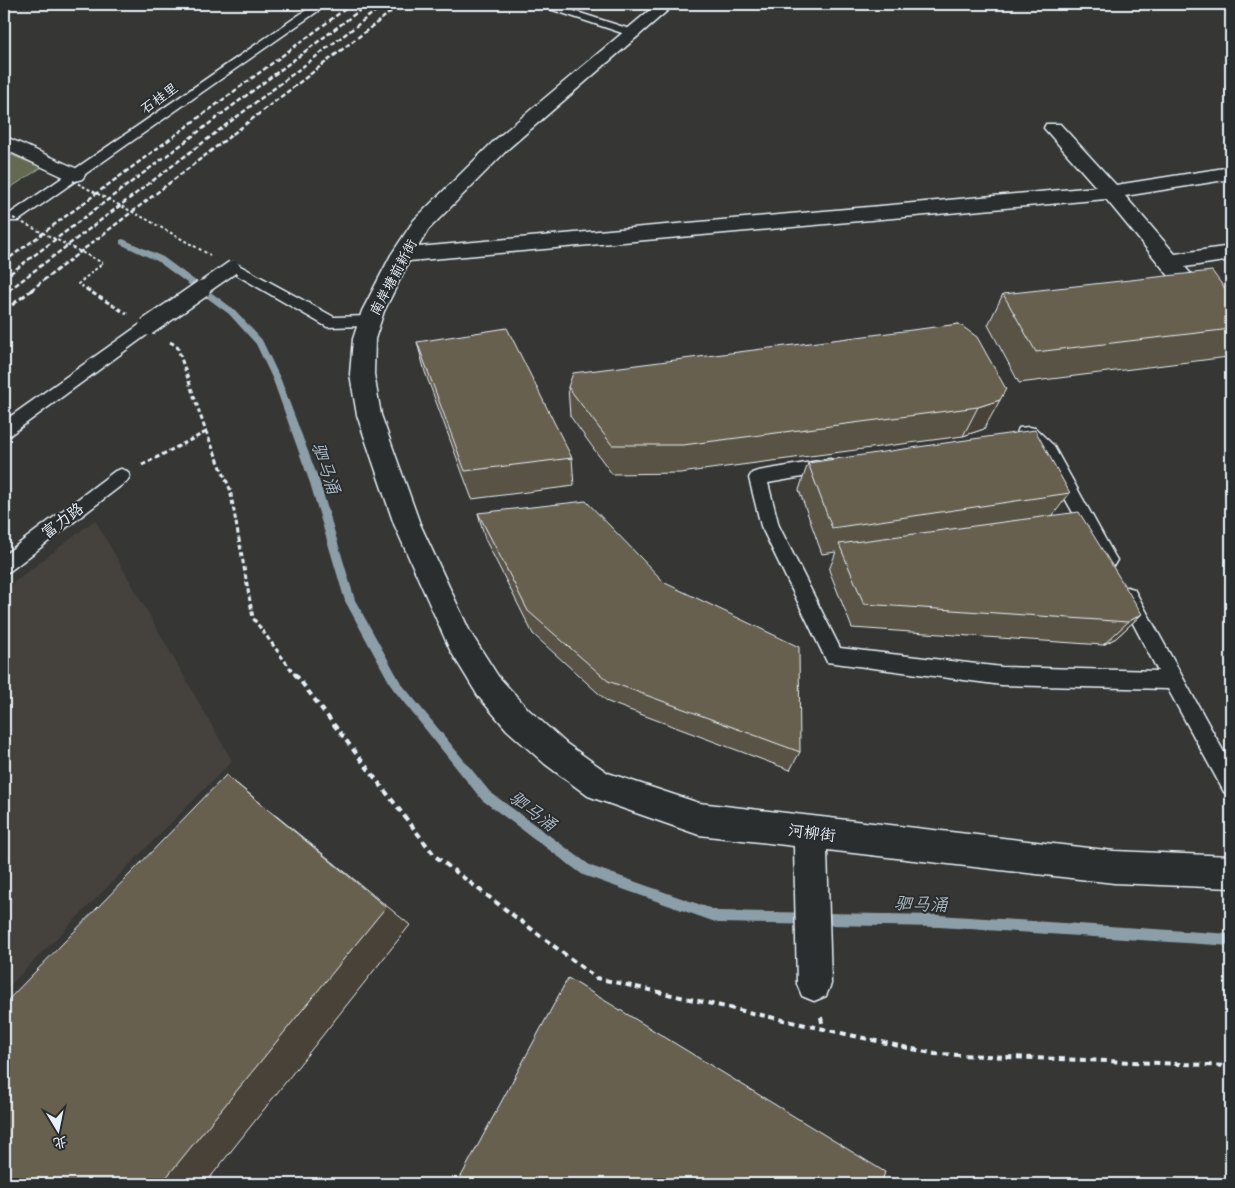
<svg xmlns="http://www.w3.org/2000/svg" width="1235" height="1188" font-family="Dekko,'LXGW WenKai TC',sans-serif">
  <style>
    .built { fill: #45433d }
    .green { fill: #636b51; stroke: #a6aea4 }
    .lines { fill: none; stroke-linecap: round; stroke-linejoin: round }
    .stream { fill: #8c9ea8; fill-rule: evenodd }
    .lane-casing { stroke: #e8f1f8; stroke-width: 3 }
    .street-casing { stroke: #e8f1f8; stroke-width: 3 }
    .path-far2 { stroke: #e8f1f8; stroke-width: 2; stroke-dasharray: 3 2.5; stroke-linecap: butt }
    .path-far1 { stroke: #e8f1f8; stroke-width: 3; stroke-dasharray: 4.5 3; stroke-linecap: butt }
    .path { stroke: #e8f1f8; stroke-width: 4; stroke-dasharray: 6 4.5; stroke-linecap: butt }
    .lane { fill: #2a2d2e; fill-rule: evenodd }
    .street { fill: #2a2d2e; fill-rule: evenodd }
    .rail-far1 { stroke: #e8f1f8; stroke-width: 2.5; stroke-dasharray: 5 2.5; stroke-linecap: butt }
    .rail { stroke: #e8f1f8; stroke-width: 3; stroke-dasharray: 7 3; stroke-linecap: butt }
    .lane-bridge-far1-casing { stroke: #e8f1f8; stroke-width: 16; stroke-linecap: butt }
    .lane-bridge-casing { stroke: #e8f1f8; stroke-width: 20; stroke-linecap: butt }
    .path-bridge { stroke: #e8f1f8; stroke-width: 2; stroke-dasharray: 3 2.5; stroke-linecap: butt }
    .lane-bridge-far1 { stroke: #2a2d2e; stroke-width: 13 }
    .lane-bridge { stroke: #2a2d2e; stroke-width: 17 }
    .wall { fill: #595345; stroke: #e8f1f8 }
    .shaded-wall { fill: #494338; stroke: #e8f1f8 }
    .building { fill: #686050; stroke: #e8f1f8 }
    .labels { text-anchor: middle; stroke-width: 4; stroke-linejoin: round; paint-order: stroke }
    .far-street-label { font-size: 14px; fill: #e8f1f8; stroke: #2a2d2e }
    .street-label { font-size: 16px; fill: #e8f1f8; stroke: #2a2d2e }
    .water-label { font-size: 18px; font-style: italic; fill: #abb9c3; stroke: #2a2d2e }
  </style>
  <rect width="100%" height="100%" fill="#363735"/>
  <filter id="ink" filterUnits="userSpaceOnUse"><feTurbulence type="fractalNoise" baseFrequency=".02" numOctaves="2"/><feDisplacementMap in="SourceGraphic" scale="10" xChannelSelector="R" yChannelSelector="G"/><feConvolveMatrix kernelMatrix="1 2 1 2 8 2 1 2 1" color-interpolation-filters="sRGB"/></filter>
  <g filter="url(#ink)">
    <!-- built -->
    <path class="built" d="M95,520L232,761L4,991V590Z"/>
    <!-- green -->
    <path class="green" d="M4,152L42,167L4,192Z"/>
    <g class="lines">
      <!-- stream -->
      <path class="stream" d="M123,239L163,257L235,310L262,340L281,380L320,483L355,600L401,683L490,792L591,866L718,911L939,915L1231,934V946L939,927L718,923L583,875L482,800L393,689L345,601L310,483L273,380L256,344L229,314L157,261L120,244V240Z"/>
      <defs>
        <path id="lane" d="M315,4H328L18,221H8L6,218L8,215Z
          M535,4H552L636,31L638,33L632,36L628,35Z
          M233,262L334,317L369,316L374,317L377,321L374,325L369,326L327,327L228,270L226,267Z
          M147,322L152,323L155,327L152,331L10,435L4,436V421L142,323Z
          M1029,427L1035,428L1053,445L1114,555L1117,560L1114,565L1108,568L1102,565L1041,455L1025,439L1019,438L1017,433L1019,428Z
          M830,459L836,461L839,466L836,471L768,483L779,526L840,648L1002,667L1158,671L1118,595L1120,589L1127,587L1134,589L1231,765V795L1224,792L1168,689L1002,685L827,662L761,526L749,478L752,473L758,471Z
          M121,469L127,471L130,476L127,481L10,571L4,573V555L115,471Z"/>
        <path id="street" d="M657,4H675L509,148L428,230L418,247L1096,187L1044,128L1046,124H1060L1116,185L1231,167V179L1125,196L1175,254L1231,246V260L1185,267L1231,321V344L1223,342L1106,199L409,261L384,311L375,339L374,374L381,415L420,524L470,632L498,676L529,710L567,744L608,773L699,803L1114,851L1231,856V888L1114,883L827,850L831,984L826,996L814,1001L802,996L797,984L794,846L699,835L599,800L588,796L545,764L507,730L478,696L450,650L394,524L357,415L350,374L353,339L362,311L391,255L414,220L495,140Z
          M4,136L82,171L85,175L82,179L75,181L68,179L4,149Z"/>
      </defs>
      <!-- lane casing -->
      <use href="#lane" class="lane-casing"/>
      <!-- street casing -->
      <use href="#street" class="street-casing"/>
      <!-- path-far2 -->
      <path class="path-far2" d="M146,219L210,255
        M88,290L78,284L103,263"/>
      <!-- path-far1 -->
      <path class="path-far1" d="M86,289L127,314
        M170,342L177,346L206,432L230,489L253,618L296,676
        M142,465L206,432"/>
      <!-- path -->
      <path class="path" d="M295,674L435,856L596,978L935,1054L1231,1066
        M821,1017L823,1028"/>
      <!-- lane -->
      <use href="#lane" class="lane"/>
      <!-- street -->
      <use href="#street" class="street"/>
      <!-- rail-far1 -->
      <path class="rail-far1" d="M4,262L352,4
        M4,278L368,4
        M9,290L385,4
        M31,290L401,4"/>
      <!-- rail -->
      <path class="rail" d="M4,294L11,289
        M4,311L33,289"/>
      <defs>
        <path id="lane-bridge-far1" d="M200,290L233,267"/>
        <path id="lane-bridge" d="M147,327L202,289"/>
      </defs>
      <!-- lane-bridge-far1 casing -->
      <use href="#lane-bridge-far1" class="lane-bridge-far1-casing"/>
      <!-- lane-bridge casing -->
      <use href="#lane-bridge" class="lane-bridge-casing"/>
      <!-- path-bridge -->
      <path class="path-bridge" d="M73,181L146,219
        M13,218L103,263"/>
      <!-- lane-bridge-far1 -->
      <use href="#lane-bridge-far1" class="lane-bridge-far1"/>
      <!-- lane-bridge -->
      <use href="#lane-bridge" class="lane-bridge"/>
    </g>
    <!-- wall -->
    <path class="wall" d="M1003,294L1231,297V353L1228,357L1019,383L988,325Z
      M959,324L984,429L963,436L680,473L612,474L570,416L568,387Z
      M417,342L572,458L574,486L472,499L425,372Z
      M808,463L1070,493L1053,515L1142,614L1116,638L1103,645L852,628L829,570L836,552L822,554L799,490Z
      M478,513L800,752L790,770L608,702L533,634L485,539Z"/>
    <!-- shaded-wall -->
    <path class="shaded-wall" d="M1000,400L984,429L963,436L978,407Z
      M1142,614L1116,638L1103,645L1128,622Z
      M226,775L263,805L410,925L205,1184H161Z
      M4,1156L26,1184H4Z"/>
    <!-- building -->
    <path class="building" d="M1212,271L1231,297V329L1036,352L1003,294Z
      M959,324L977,337L1006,389L1000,400L978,407L683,445H612L568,387L573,373Z
      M507,328L572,458L465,471L417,342Z
      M1035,430L1070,493L832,528L808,463Z
      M586,501L665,583L799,647L800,752L608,681L528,611L478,513Z
      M1079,512L1142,614L1128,622L864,604L839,544Z
      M226,775L386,907L161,1184H11L4,1176V1004Z
      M568,978L885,1172L881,1184H457Z"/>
  </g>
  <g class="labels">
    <!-- far-street labels -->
    <g class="far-street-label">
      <text transform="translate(159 98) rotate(-35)" y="5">石桂里</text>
      <text transform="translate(393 277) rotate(-62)" y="5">南岸塘前新街</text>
    </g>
    <!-- street labels -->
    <g class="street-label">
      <text transform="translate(62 520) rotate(-37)" y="6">富力路</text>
      <text transform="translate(812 832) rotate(7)" y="6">河柳街</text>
    </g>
    <!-- water labels -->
    <g class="water-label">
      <text transform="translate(326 468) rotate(71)" y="6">驷马涌</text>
      <text transform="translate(533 811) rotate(37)" y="6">驷马涌</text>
      <text transform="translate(921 904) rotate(2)" y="6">驷马涌</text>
    </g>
  </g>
  <!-- margin -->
  <rect width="1235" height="1188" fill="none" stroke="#2a2d2e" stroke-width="20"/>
  <rect x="10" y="10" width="1215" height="1168" fill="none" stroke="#e8f1f8" stroke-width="2" filter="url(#ink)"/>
  <!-- north arrow -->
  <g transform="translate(58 1130) rotate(170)" stroke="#2a2d2e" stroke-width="4" paint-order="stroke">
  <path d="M0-4L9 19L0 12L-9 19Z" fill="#e8f1f8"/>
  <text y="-8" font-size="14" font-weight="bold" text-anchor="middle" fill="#e8f1f8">北</text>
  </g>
</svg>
